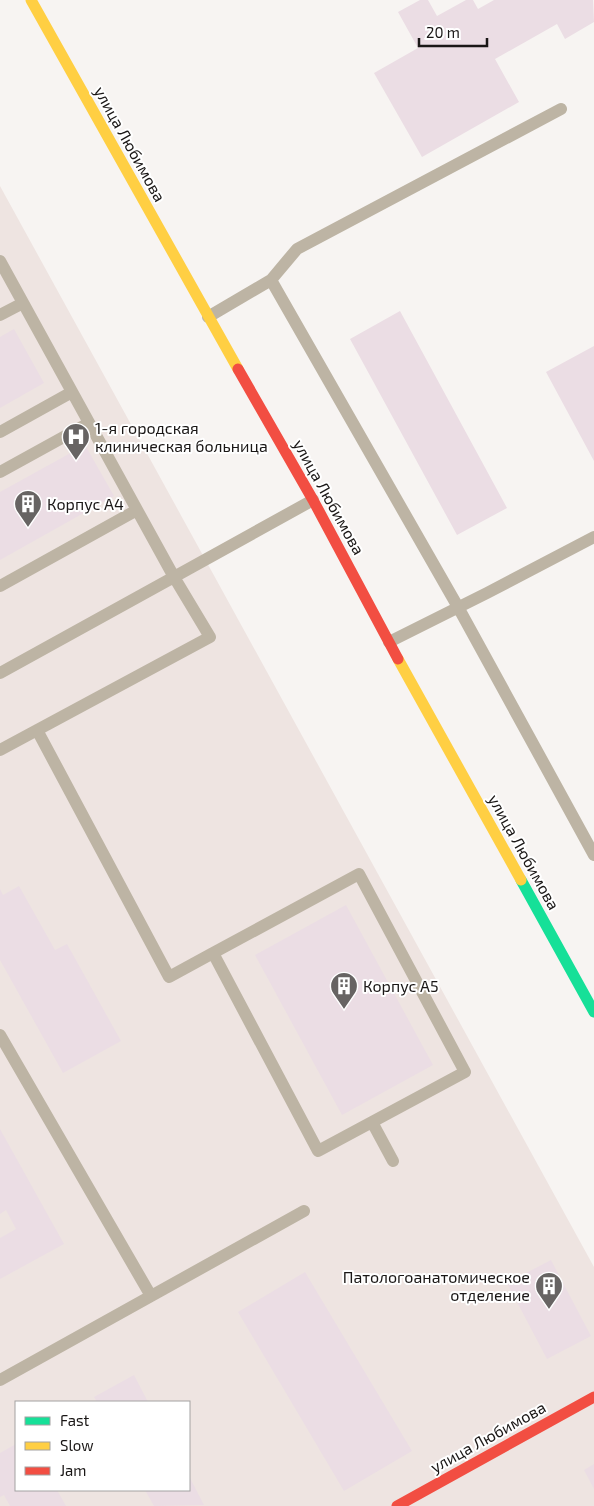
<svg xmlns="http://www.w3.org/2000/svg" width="594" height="1506" font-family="'Exo 2',sans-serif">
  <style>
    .built { fill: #eee4e1; fill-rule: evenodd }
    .building { fill: #ebdde4 }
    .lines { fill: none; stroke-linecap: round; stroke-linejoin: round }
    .lane { stroke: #bdb4a4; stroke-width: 12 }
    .fast { stroke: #16e098; stroke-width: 11 }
    .slow { stroke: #ffcf43; stroke-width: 11 }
    .jam { stroke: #f24e42; stroke-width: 11 }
    .labels { text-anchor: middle; stroke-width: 4; stroke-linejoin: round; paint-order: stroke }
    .street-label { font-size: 16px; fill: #1a1716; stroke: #fff }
    .poi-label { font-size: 16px; fill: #1a1716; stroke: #fff; text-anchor: start }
  </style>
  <rect width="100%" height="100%" fill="#f7f4f2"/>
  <!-- built -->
  <path class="built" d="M0,186L594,1267V1506H0ZM16,1402H189V1490H16Z"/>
  <!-- building -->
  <path class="building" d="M420,0H428L437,16L466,0H473L478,9L494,0H593L594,22L565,39L557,24L495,59L519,102L422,157L374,73L418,48L398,12Z
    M400,311L507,508L457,535L350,339Z
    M14,329L44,383L0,408V337Z
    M594,346V461L546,372Z
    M85,445L114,496L0,560V492Z
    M19,886L55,950L67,944L121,1041L63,1073L0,960V889L3,895Z
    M346,905L433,1065L342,1115L255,955Z
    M0,1129L64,1244L0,1279V1238L16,1229L6,1210L0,1214Z
    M551,1260L591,1336L547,1359L507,1283Z
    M305,1272L412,1451L344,1491L238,1312Z
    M134,1375L148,1402H97L94,1397Z
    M16,1444V1490H57L66,1506H10L4,1495L0,1497V1453Z
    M594,1464V1489L584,1470Z
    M189,1476L204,1505L154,1506L145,1490H189Z"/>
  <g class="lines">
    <!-- lane -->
    <path class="lane" d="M0,261L174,577L0,673
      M271,280L458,607L594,855
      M0,315L23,303
      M208,317L271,280L297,249L561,109
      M0,432L72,392
      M0,472L89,423
      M0,586L137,510
      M389,642L487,593L594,537
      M37,730L169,977L213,953L318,1151L372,1122L393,1161
      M0,750L210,637L174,577L313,500
      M213,953L359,874L465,1072L372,1122
      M0,1035L151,1296
      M0,1380L304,1211"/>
    <!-- fast -->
    <path class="fast" d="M521,880L594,1012"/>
    <!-- slow -->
    <path class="slow" d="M31,0L238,369
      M398,659L521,880"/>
    <!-- jam -->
    <path class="jam" d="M238,369L313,500L398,659
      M397,1506L594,1397"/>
  </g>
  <!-- icons -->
  <defs>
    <symbol id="hospital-pin" viewBox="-11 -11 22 30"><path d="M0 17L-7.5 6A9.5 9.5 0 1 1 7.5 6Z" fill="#676463" stroke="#fff"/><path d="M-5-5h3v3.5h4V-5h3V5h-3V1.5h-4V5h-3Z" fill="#fff"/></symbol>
    <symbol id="building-pin" viewBox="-11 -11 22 30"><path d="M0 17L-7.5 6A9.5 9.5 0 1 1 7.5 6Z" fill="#676463" stroke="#fff"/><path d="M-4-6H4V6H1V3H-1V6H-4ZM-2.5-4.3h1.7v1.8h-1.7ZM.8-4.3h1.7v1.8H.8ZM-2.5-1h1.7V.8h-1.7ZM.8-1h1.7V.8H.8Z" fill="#fff"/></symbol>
  </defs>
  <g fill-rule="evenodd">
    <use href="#hospital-pin" x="60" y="421" width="32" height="43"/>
    <use href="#building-pin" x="12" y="488" width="32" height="43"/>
    <use href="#building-pin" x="328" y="970" width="32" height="43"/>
    <use href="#building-pin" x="533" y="1270" width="32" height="43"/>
  </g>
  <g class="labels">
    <!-- street labels -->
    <g class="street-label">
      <text transform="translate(130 144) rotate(61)" y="6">улица Любимова</text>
      <text transform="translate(329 497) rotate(61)" y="6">улица Любимова</text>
      <text transform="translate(524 852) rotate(61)" y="6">улица Любимова</text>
      <text transform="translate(488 1437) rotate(-29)" y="6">улица Любимова</text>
    </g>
    <!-- poi labels -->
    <g class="poi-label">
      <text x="95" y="434">1-я городская<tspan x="95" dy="18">клиническая больница</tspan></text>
      <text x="47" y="510">Корпус А4</text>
      <text x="363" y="992">Корпус А5</text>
      <text x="530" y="1283" text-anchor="end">Патологоанатомическое<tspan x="530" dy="18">отделение</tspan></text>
    </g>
  </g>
  <!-- legend -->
  <rect x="15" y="1401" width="175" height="90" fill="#ffffff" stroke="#a3a2a2"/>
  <rect x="25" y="1417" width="25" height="8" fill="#16e098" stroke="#a3a2a2"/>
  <text x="60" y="1426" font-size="15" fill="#1a1716">Fast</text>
  <rect x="25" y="1442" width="25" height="8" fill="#ffcf43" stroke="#a3a2a2"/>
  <text x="60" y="1451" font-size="15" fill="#1a1716">Slow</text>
  <rect x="25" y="1467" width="25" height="8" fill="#f24e42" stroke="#a3a2a2"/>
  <text x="60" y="1476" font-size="15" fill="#1a1716">Jam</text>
  <!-- scale -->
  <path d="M419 38v8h68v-8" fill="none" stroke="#1a1716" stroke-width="2.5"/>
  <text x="426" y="38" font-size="15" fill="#1a1716" stroke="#ffffff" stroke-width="4" paint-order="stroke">20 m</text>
</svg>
